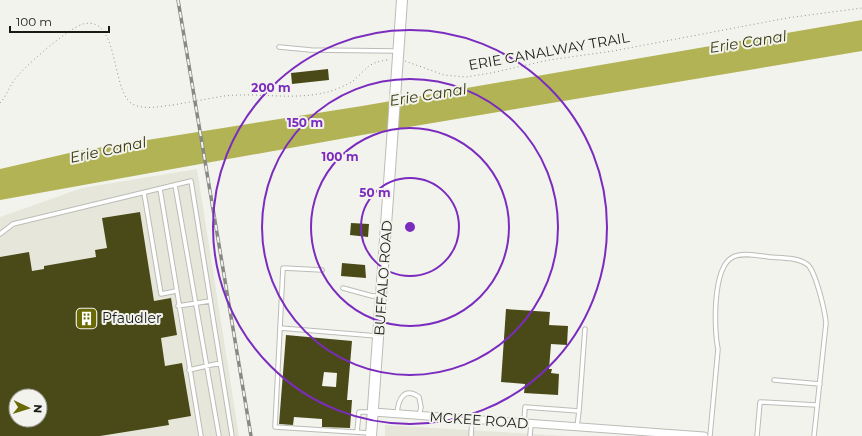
<svg xmlns="http://www.w3.org/2000/svg" width="862" height="436" font-family="Montserrat,sans-serif">
  <style>
    .built { fill: #e6e7da; fill-rule: evenodd }
    .water { fill: #b2b355 }
    .building { fill: #4a4a18; fill-rule: evenodd }
    .lines { fill: none; stroke-linecap: round; stroke-linejoin: round }
    .service-casing { stroke: #bcbcb7; stroke-width: 5.5 }
    .minor-casing { stroke: #bcbcb7; stroke-width: 9 }
    .secondary-casing { stroke: #bcbcb7; stroke-width: 12 }
    .path { stroke: #92928d; stroke-width: 1; stroke-dasharray: 1 3; stroke-linecap: butt }
    .service { stroke: #fff; stroke-width: 3.5 }
    .minor { stroke: #fff; stroke-width: 7 }
    .secondary { stroke: #fff; stroke-width: 10 }
    .rail-casing { stroke: #888884; stroke-width: 3.5 }
    .rail { stroke: #f3f3ed; stroke-width: 2; stroke-dasharray: 6; stroke-linecap: butt }
    .path-bridge { stroke: #92928d; stroke-width: 1; stroke-dasharray: 1 3; stroke-linecap: butt }
    .ring { fill: none; stroke: #7b2cbf; stroke-width: 2 }
    .labels { text-anchor: middle; stroke-width: 4; stroke-linejoin: round; paint-order: stroke }
    .street-label { font-size: 14px; fill: #191917; stroke: #f3f3ed }
    .poi-label { font-size: 14px; fill: #191917; stroke: #f3f3ed; text-anchor: start }
    .water-label { font-size: 15px; font-style: italic; fill: #393a12; stroke: #f3f3ed }
    .centre { fill: #7b2cbf; stroke: #f3f3ed; stroke-width: 2 }
    .ring-label { font-size: 12px; text-anchor: middle; font-weight: bold; fill: #7b2cbf; stroke: #f3f3ed; stroke-width: 4; stroke-linejoin: round; paint-order: stroke }
  </style>
  <rect width="100%" height="100%" fill="#f3f3ed"/>
  <!-- built -->
  <path class="built" d="M197,169L239,436H0V217L82,188ZM16,396H40V420H16Z
    M385,425L568,436H385Z"/>
  <!-- water -->
  <path class="water" d="M862,20V51L379,132L0,200V169L78,151L362,106Z"/>
  <!-- building -->
  <path class="building" d="M328,69L329,80L292,84L291,73Z
    M140,212L154,301L171,298L177,335L161,338L165,366L182,363L191,416L168,420L169,425L100,436H0V257L29,252L32,271L44,269V266L96,257L95,250L107,248L102,218ZM16,396H40V420H16Z
    M351,223L369,224L368,237L350,235Z
    M342,263L365,265L366,278L341,276Z
    M506,309L550,312L549,325L568,326L567,345L551,344L549,369H552L551,373L559,374L558,395L524,393L525,384L501,382Z
    M286,335L352,341L347,400H352L350,428L322,427V419L294,417L293,425L279,424ZM324,372L337,373L336,387L322,386Z"/>
  <g class="lines">
    <defs>
      <path id="service" d="M279,47L311,50L397,51
        M175,185L219,436
        M160,189L201,436
        M144,193L161,294L176,291
        M0,234L13,224L191,181L232,436
        M343,288L372,296H380
        M178,306L210,301
        M280,328L283,268L322,270
        M189,370L220,363
        M774,380L820,384
        M579,411L585,329
        M397,414C398,401 403,386 419,397L421,407L419,416
        M524,423L525,407L579,411L577,427
        M357,432L359,412H372
        M370,433L275,427L280,328L377,336
        M471,436L472,419
        M530,436L531,424
        M710,436L718,349C714,330 712,267 733,257C743,252 759,256 769,257C781,258 798,257 808,265C816,273 825,311 826,323L814,436
        M757,436L760,402L816,405"/>
      <path id="minor" d="M373,412L704,436"/>
      <path id="secondary" d="M371,436L402,0"/>
    </defs>
    <!-- service casing -->
    <use href="#service" class="service-casing"/>
    <!-- minor casing -->
    <use href="#minor" class="minor-casing"/>
    <!-- secondary casing -->
    <use href="#secondary" class="secondary-casing"/>
    <!-- path -->
    <path class="path" d="M405,61L444,75L466,77L491,73L549,60L613,51L787,18L862,8
      M224,96C258,92 293,101 328,92C335,90 347,85 353,81C367,69 368,62 388,60
      M0,103C6,97 8,89 13,82C22,68 67,29 83,24C119,15 111,88 131,103C143,111 160,106 173,105"/>
    <!-- service -->
    <use href="#service" class="service"/>
    <!-- minor -->
    <use href="#minor" class="minor"/>
    <!-- secondary -->
    <use href="#secondary" class="secondary"/>
    <defs>
      <path id="rail" d="M178,0L251,436"/>
    </defs>
    <!-- rail casing -->
    <use href="#rail" class="rail-casing"/>
    <!-- rail -->
    <use href="#rail" class="rail"/>
    <!-- path-bridge -->
    <path class="path-bridge" d="M173,105L224,96"/>
  </g>
  <!-- distance rings -->
  <g class="ring">
    <circle cx="410" cy="227" r="49"/>
    <circle cx="410" cy="227" r="99"/>
    <circle cx="410" cy="227" r="148"/>
    <circle cx="410" cy="227" r="197"/>
  </g>
  <!-- icons -->
  <defs>
    <symbol id="building-square" viewBox="-11 -11 22 22"><rect x="-9" y="-9" width="18" height="18" rx="4" fill="#696905" stroke="#f3f3ed"/><path d="M-4-6H4V6H1V3H-1V6H-4ZM-2.5-4.3h1.7v1.8h-1.7ZM.8-4.3h1.7v1.8H.8ZM-2.5-1h1.7V.8h-1.7ZM.8-1h1.7V.8H.8Z" fill="#fff"/></symbol>
  </defs>
  <g fill-rule="evenodd">
    <use href="#building-square" x="74" y="306" width="25" height="25"/>
  </g>
  <g class="labels">
    <!-- street labels -->
    <g class="street-label">
      <text transform="translate(549 51) rotate(-10)" y="5">ERIE CANALWAY TRAIL</text>
      <text transform="translate(383 278) rotate(-86)" y="5">BUFFALO ROAD</text>
      <text transform="translate(479 420) rotate(4)" y="5">MCKEE ROAD</text>
    </g>
    <!-- poi labels -->
    <g class="poi-label">
      <text x="102" y="323">Pfaudler</text>
    </g>
    <!-- water labels -->
    <g class="water-label">
      <text transform="translate(748 42) rotate(-9)" y="5">Erie Canal</text>
      <text transform="translate(428 95) rotate(-9)" y="5">Erie Canal</text>
      <text transform="translate(108 150) rotate(-12)" y="5">Erie Canal</text>
    </g>
  </g>
  <circle cx="410" cy="227" r="6" class="centre"/>
  <g class="ring-label">
    <text x="271" y="92">200 m</text>
    <text x="305" y="127">150 m</text>
    <text x="340" y="161">100 m</text>
    <text x="375" y="197">50 m</text>
  </g>
  <!-- north arrow -->
  <g transform="translate(28 408) rotate(94)"><circle r="19" fill="#f3f3ed" stroke="#9c9c97"/>
  <path d="M0-3L7 15L0 10L-7 15Z" fill="#696905"/>
  <text y="-6" font-size="11" font-weight="bold" text-anchor="middle" fill="#191917">N</text>
  </g>
  <!-- scale -->
  <path d="M10 26v6h99v-6" fill="none" stroke="#191917" stroke-width="2"/>
  <text x="16" y="26" font-size="12" fill="#191917" stroke="#f3f3ed" stroke-width="3" paint-order="stroke">100 m</text>
</svg>
